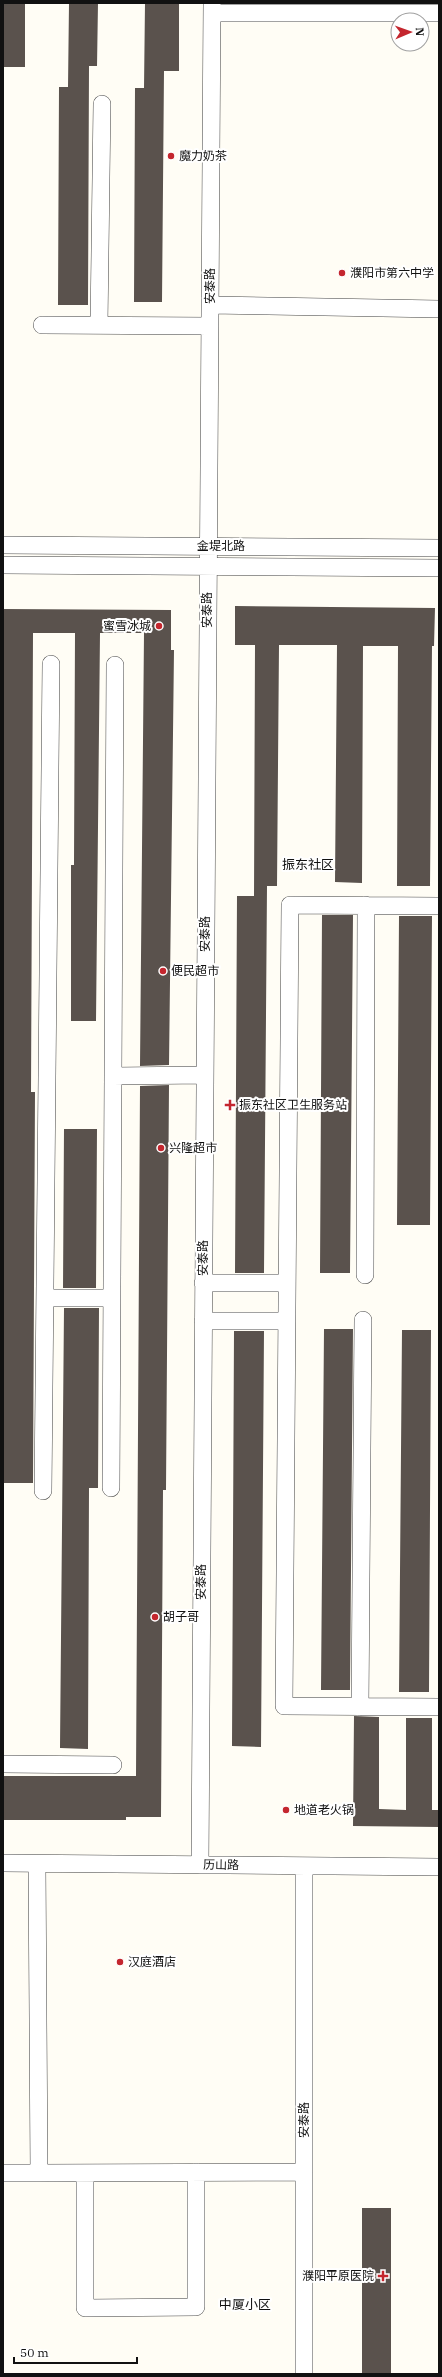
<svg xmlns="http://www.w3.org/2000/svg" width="442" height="2377" font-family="'IBM Plex Serif','Noto Sans SC',serif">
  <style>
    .building { fill: #5a524d }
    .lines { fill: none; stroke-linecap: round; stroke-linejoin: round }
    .minor-casing { stroke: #444; stroke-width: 18 }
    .minor { stroke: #fff; stroke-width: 17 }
    .poi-dot { fill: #c4262e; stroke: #fff; stroke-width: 1.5 }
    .labels { text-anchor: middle; stroke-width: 4; stroke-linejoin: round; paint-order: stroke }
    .poi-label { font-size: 12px; fill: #111; stroke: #fff; text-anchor: start }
    .street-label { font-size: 12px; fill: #111; stroke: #fff }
    .neighbourhood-label { font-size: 13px; fill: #111; stroke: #fff }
  </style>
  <rect width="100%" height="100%" fill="#fffdf5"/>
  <!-- building -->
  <path class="building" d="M3,3H25V67H3Z
    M69,3H98L97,66H89L88,305H58L59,87H68Z
    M145,3H179V71H164L162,302H134L135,88H144Z
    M235,606L435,608L434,646H432L430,886H397L398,646H363L362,883L335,882L337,645H279L277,886H267L264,1273H235L237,896H254L255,645H235Z
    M3,609L171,610V650H174L169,1065L140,1066L144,633H100L96,1021H71V865H74L75,633H33L31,1092H35L33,1483H3Z
    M322,915H353L350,1273H320Z
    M399,916H432L430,1225H397Z
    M169,1085L166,1490H163L161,1817H126V1820H3V1776H136L140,1086Z
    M64,1129H97L96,1288H63Z
    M64,1308H99L98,1488H89L88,1749L60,1748Z
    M324,1329H353L350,1690H321Z
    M402,1330H431L429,1692H399Z
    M234,1331H264L261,1747L232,1746Z
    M354,1716L379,1717V1809L406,1810V1718H432V1810H439V1827L353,1826Z
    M362,2208H391V2374H362Z"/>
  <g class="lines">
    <defs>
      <path id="minor" d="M212,13H439
        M210,305L439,309
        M42,325L210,326
        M99,325L102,104
        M3,545L439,548
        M3,565L439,568
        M439,906L290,905L284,1706L439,1707
        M113,1076L205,1075
        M365,1275L366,905
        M203,1283H287
        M45,1298H112
        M203,1321H287
        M111,1488L115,665
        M43,1491L51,664
        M360,1707L363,1320
        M3,1764L113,1765
        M3,1863L439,1867
        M37,1864L39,2173L304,2172
        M200,1865L212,3
        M3,2173H39
        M85,2173V2308L196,2307V2172
        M304,2374V1866"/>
    </defs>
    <!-- minor casing -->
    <use href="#minor" class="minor-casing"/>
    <!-- minor -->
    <use href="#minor" class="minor"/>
  </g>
  <!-- markers -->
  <g class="poi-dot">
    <circle cx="171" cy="156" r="4"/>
    <circle cx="342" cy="273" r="4"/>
    <circle cx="159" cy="626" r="4"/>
    <circle cx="163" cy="971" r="4"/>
    <path d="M228 1099h4v4h4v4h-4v4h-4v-4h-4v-4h4z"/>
    <circle cx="161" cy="1148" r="4"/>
    <circle cx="155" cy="1617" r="4"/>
    <circle cx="286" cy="1810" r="4"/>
    <circle cx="120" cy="1962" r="4"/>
    <path d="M381 2270h4v4h4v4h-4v4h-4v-4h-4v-4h4z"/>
  </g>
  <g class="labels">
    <!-- poi labels -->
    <g class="poi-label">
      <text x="179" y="160">魔力奶茶</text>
      <text x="350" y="277">濮阳市第六中学</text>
      <text x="151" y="630" text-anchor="end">蜜雪冰城</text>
      <text x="171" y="975">便民超市</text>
      <text x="239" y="1109">振东社区卫生服务站</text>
      <text x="169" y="1152">兴隆超市</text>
      <text x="163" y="1621">胡子哥</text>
      <text x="294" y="1814">地道老火锅</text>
      <text x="128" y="1966">汉庭酒店</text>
      <text x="374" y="2280" text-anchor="end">濮阳平原医院</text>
    </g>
    <!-- street labels -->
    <g class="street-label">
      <text transform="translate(210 286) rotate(-90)" y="4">安泰路</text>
      <text x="221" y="550">金堤北路</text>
      <text transform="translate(207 610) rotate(-90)" y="4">安泰路</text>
      <text transform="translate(205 934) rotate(-90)" y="4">安泰路</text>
      <text transform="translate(203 1258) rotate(-90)" y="4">安泰路</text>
      <text transform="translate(201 1582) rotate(-90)" y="4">安泰路</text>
      <text transform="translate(221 1865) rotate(1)" y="4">历山路</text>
      <text transform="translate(304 2120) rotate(-90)" y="4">安泰路</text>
    </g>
    <!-- neighbourhood labels -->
    <g class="neighbourhood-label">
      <text x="308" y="869">振东社区</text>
      <text x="245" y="2309">中厦小区</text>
    </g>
  </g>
  <!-- border -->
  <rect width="442" height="2377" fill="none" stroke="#111111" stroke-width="8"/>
  <!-- north arrow -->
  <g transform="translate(410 32) rotate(88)"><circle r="19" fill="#ffffff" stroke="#a0a0a0"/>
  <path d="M0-3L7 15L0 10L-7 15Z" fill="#c4262e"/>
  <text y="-6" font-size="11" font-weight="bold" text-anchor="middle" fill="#111111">N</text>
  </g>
  <!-- scale -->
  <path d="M14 2357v6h123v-6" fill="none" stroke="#111111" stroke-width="2"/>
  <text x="20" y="2357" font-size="12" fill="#111111" stroke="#ffffff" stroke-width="3" paint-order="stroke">50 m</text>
</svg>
